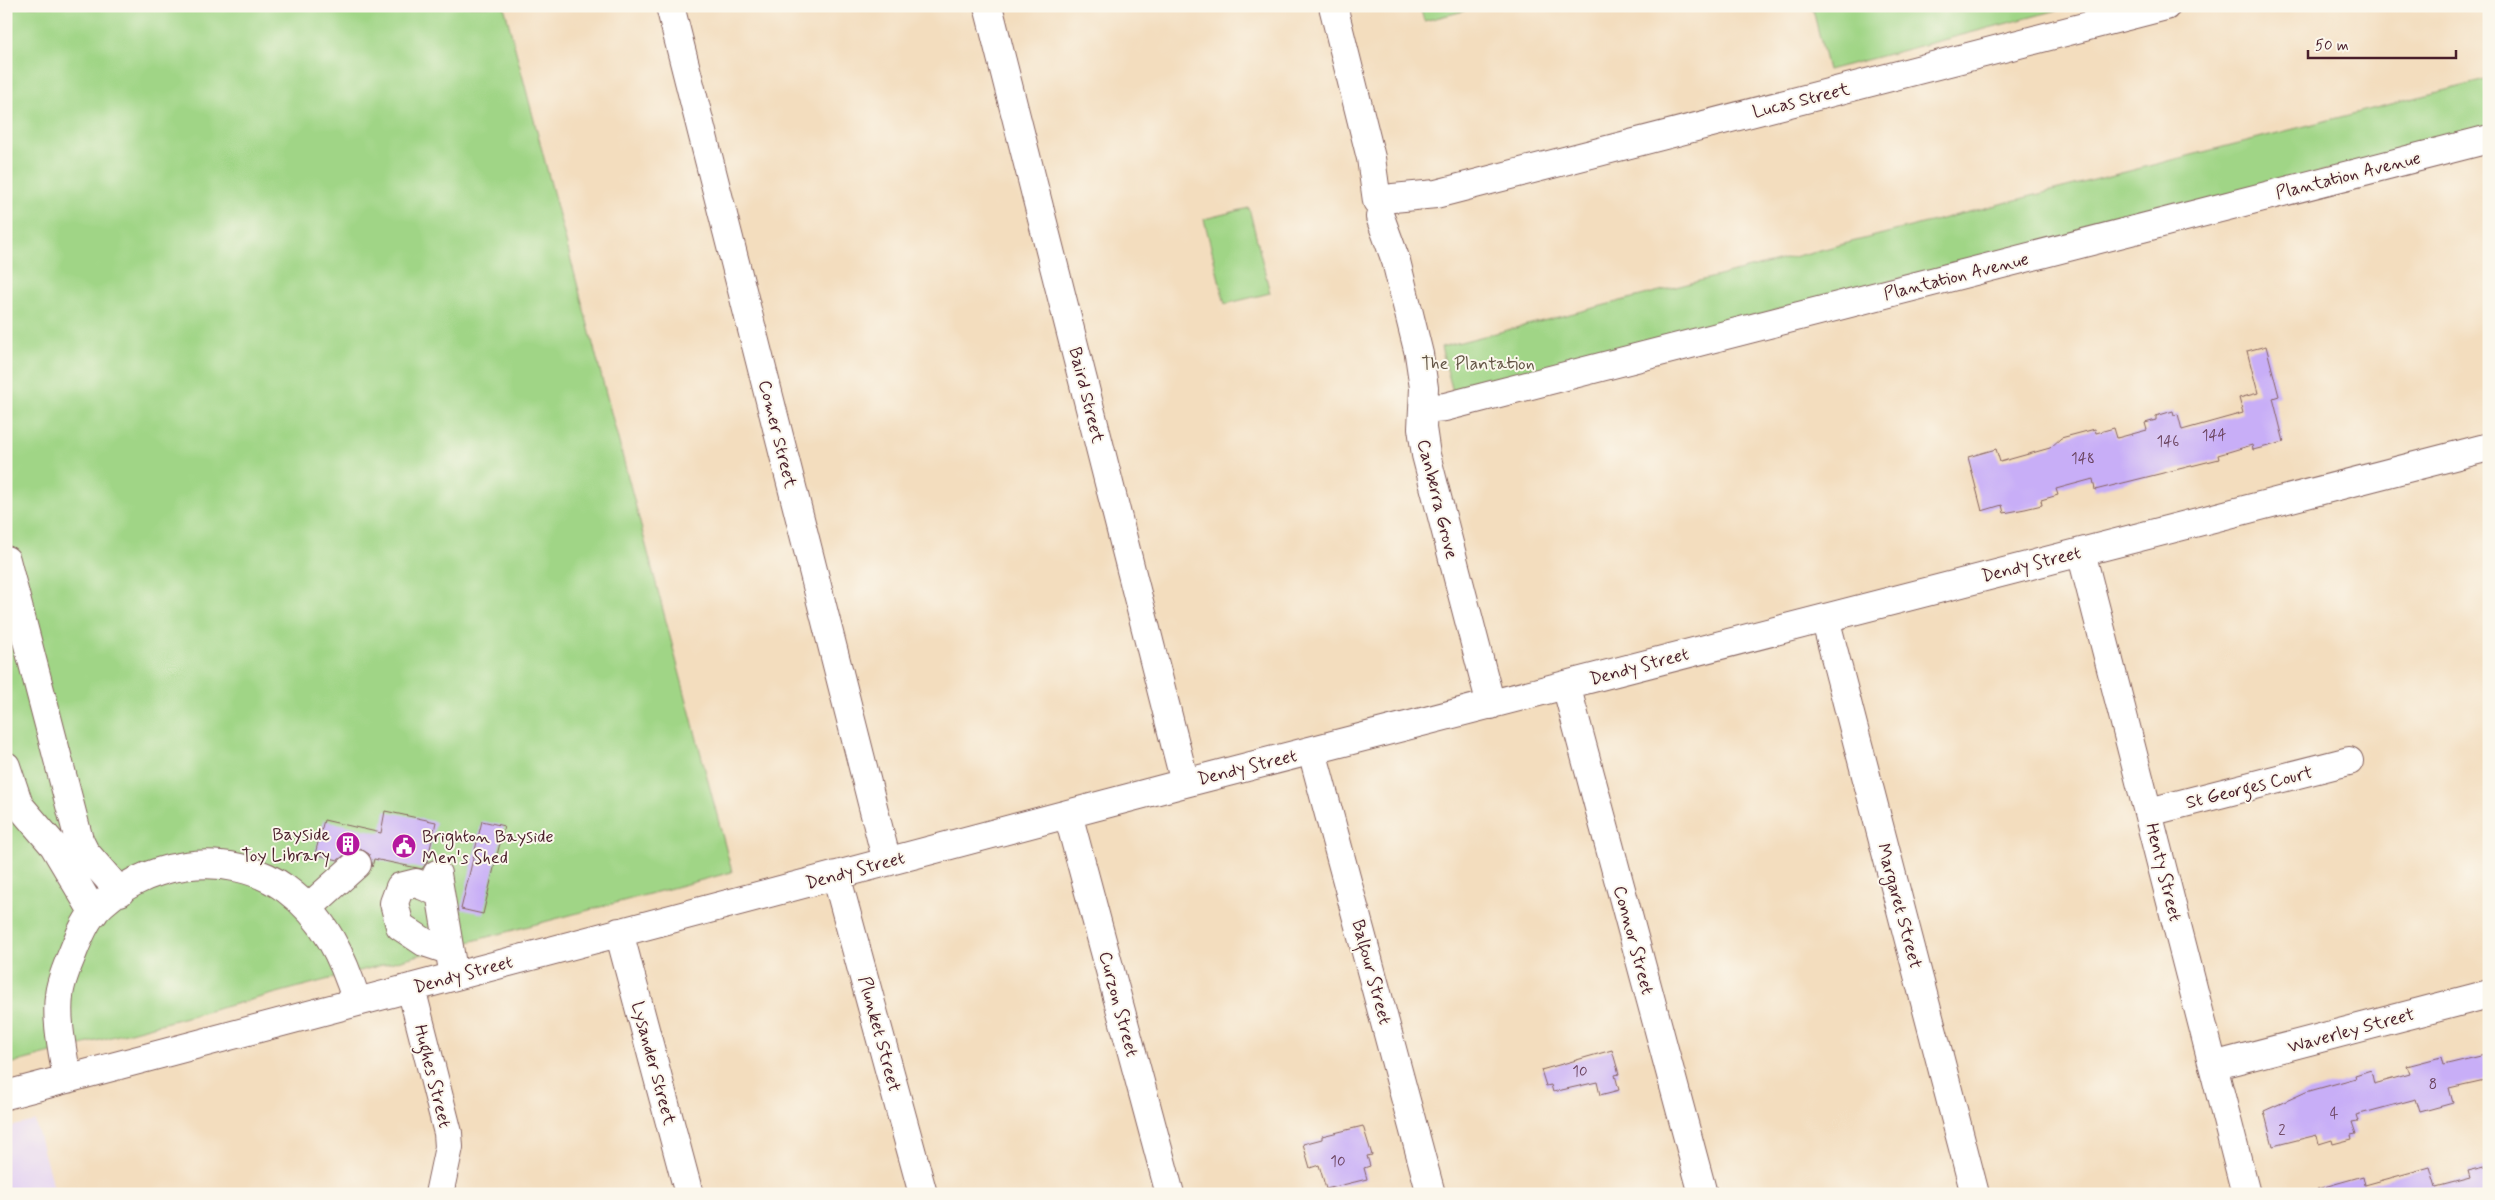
<svg xmlns="http://www.w3.org/2000/svg" width="2495" height="1200" font-family="Mynerve,sans-serif">
  <style>
    .built { fill: #e4d3f2 }
    .green { fill: #a0d586; stroke: #757a58 }
    .building { fill: #c8aef7 }
    .lines { fill: none; stroke-linecap: round; stroke-linejoin: round }
    .minor-casing { stroke: #85625e; stroke-width: 30 }
    .minor { stroke: #fff; stroke-width: 28 }
    .labels { text-anchor: middle; stroke-width: 4; stroke-linejoin: round; paint-order: stroke }
    .number-label { font-size: 15px; fill: #6a435e }
    .street-label { font-size: 18px; fill: #4a1f2b; stroke: #fbf7ec }
    .park-label { font-size: 18px; fill: #645646; stroke: #fbf7ec }
    .poi-label { font-size: 18px; fill: #4a1f2b; stroke: #fbf7ec; text-anchor: end }
  </style>
  <rect width="100%" height="100%" fill="#fbf7ec"/>
  <filter id="ink" filterUnits="userSpaceOnUse"><feTurbulence type="fractalNoise" baseFrequency=".02" numOctaves="2"/><feDisplacementMap in="SourceGraphic" scale="10" xChannelSelector="R" yChannelSelector="G"/><feConvolveMatrix kernelMatrix="1 2 1 2 8 2 1 2 1" color-interpolation-filters="sRGB"/></filter>
  <filter id="wash" filterUnits="userSpaceOnUse"><feTurbulence type="fractalNoise" baseFrequency=".0096" numOctaves="4" result="noise"/><feDisplacementMap in="SourceGraphic" scale="20" xChannelSelector="R" yChannelSelector="G"/><feGaussianBlur stdDeviation="1.12" result="paint"/><feColorMatrix in="noise" values="0 0 0 0 0 0 0 0 0 0 0 0 0 0 0 0 0 1.4 0 .05"/><feComposite in="paint" operator="in"/></filter>
  <g filter="url(#wash)">
    <rect width="100%" height="100%" fill="#f3ddbe"/>
    <!-- built -->
    <path class="built" d="M35,1121L55,1194H6V1128Z"/>
    <!-- green -->
    <path class="green" d="M6,6H504L732,872L6,1065Z
      M1420,6H1463L1464,11L1424,21Z
      M1812,6H2073L1828,70Z
      M2489,79V129L1453,392L1441,347Z
      M1249,208L1270,293L1225,304L1204,219Z"/>
    <g id="blocks">
      <!-- building -->
      <path class="building" d="M2266,346L2279,396L2273,398L2284,442L2253,450L2252,445L2218,455L2219,459L2095,490L2093,479L2056,489L2058,495L2041,500L2042,505L2025,509L2004,513L2002,505L1982,511L1968,457L1996,449L2000,462L2050,448L2061,438L2095,429L2096,433L2114,428L2117,438L2147,430L2145,423L2156,420V416L2173,411L2174,415L2178,414L2182,430L2243,413L2239,398L2258,393L2247,351Z
        M385,811L436,822L427,862L422,869L374,859L372,867L369,854L361,849H353L338,860L315,854L324,820L381,833Z
        M482,821L504,826L483,914L461,909Z
        M1612,1050L1619,1074L1615,1075L1619,1090L1600,1095L1597,1082L1553,1092L1551,1085L1546,1086L1541,1070Z
        M2489,1054V1079L2449,1088L2453,1103L2420,1112L2416,1099L2356,1115L2358,1121L2352,1122L2356,1134L2351,1135L2352,1139L2333,1144L2332,1140L2319,1144L2317,1135L2273,1146L2264,1111L2306,1092L2356,1078L2355,1075L2371,1070L2374,1084L2410,1074L2407,1066L2441,1057L2443,1065Z
        M1363,1126L1372,1155L1367,1156L1370,1166L1364,1168L1367,1179L1326,1189L1319,1165L1310,1168L1303,1144L1322,1139V1136Z
        M2489,1166V1194H2318L2317,1189L2363,1176L2365,1185L2430,1167L2436,1187L2470,1178L2468,1171Z"/>
    </g>
  </g>
  <g filter="url(#ink)">
    <use href="#blocks" fill-opacity="0" stroke="#85625e" stroke-width="1"/>
    <g class="lines">
      <defs>
        <path id="minor" d="M670,6L887,862
          M988,6L1185,783
          M1333,6L1371,158L1377,201
          M1393,198L1436,194L2166,6
          M1380,217L1396,261L1419,354L1424,388L1422,428L1426,455L1491,705
          M1423,409L1445,407L1476,399L2489,139
          M2081,552L2246,1194
          M6,560L79,840L85,852L120,892
          M1825,618L1975,1194
          M1566,685L1703,1194
          M1312,751L1431,1194
          M6,766L19,805L54,846L94,913
          M2149,812L2349,761
          M1068,814L1170,1194
          M437,874L452,965
          M836,875L923,1194
          M440,893L416,883L400,887L394,903L400,926L424,942L448,950
          M308,908L357,864
          M619,932L689,1194
          M411,988L448,1133L449,1147L439,1194
          M2213,1066L2489,994
          M67,1079C63,1052 56,1023 59,996C60,983 66,969 71,957C77,942 83,925 93,913C140,861 229,847 286,889C325,918 343,957 357,1002
          M6,1095L1185,783L2489,447"/>
      </defs>
      <!-- minor casing -->
      <use href="#minor" class="minor-casing"/>
      <!-- minor -->
      <use href="#minor" class="minor"/>
    </g>
  </g>
  <!-- icons -->
  <defs>
    <symbol id="building-disc" viewBox="-11 -11 22 22"><circle r="9.5" fill="#b5179e" stroke="#fbf7ec"/><path d="M-4-6H4V6H1V3H-1V6H-4ZM-2.5-4.3h1.7v1.8h-1.7ZM.8-4.3h1.7v1.8H.8ZM-2.5-1h1.7V.8h-1.7ZM.8-1h1.7V.8H.8Z" fill="#fff"/></symbol>
    <symbol id="civic-disc" viewBox="-11 -11 22 22"><circle r="9.5" fill="#b5179e" stroke="#fbf7ec"/><path d="M-.6-6.5H3V-4.5H.6V-3L4-1V1h2V6H-6V1h2V-1L-.6-3ZM-1.2 2.5V6h2.4V2.5Z" fill="#fff"/></symbol>
  </defs>
  <g fill-rule="evenodd">
    <use href="#building-disc" x="334" y="830" width="28" height="28"/>
    <use href="#civic-disc" x="390" y="832" width="28" height="28"/>
  </g>
  <g class="labels">
    <!-- number labels -->
    <g class="number-label">
      <text x="2214" y="440">144</text>
      <text x="2168" y="446">146</text>
      <text x="2083" y="463">148</text>
      <text x="1580" y="1076">10</text>
      <text x="2433" y="1089">8</text>
      <text x="2334" y="1118">4</text>
      <text x="2282" y="1135">2</text>
      <text x="1338" y="1166">10</text>
    </g>
    <!-- street labels -->
    <g class="street-label">
      <text transform="translate(1801 100) rotate(-14)" y="6">Lucas Street</text>
      <text transform="translate(2348 175) rotate(-14)" y="6">Plantation Avenue</text>
      <text transform="translate(1956 276) rotate(-14)" y="6">Plantation Avenue</text>
      <text transform="translate(1087 395) rotate(76)" y="6">Baird Street</text>
      <text transform="translate(778 434) rotate(76)" y="6">Comer Street</text>
      <text transform="translate(1438 499) rotate(76)" y="6">Canberra Grove</text>
      <text transform="translate(2031 564) rotate(-14)" y="6">Dendy Street</text>
      <text transform="translate(1639 666) rotate(-15)" y="6">Dendy Street</text>
      <text transform="translate(1247 767) rotate(-14)" y="6">Dendy Street</text>
      <text transform="translate(2249 787) rotate(-14)" y="6">St Georges Court</text>
      <text transform="translate(855 870) rotate(-15)" y="6">Dendy Street</text>
      <text transform="translate(2164 872) rotate(76)" y="6">Henty Street</text>
      <text transform="translate(1900 906) rotate(75)" y="6">Margaret Street</text>
      <text transform="translate(1634 940) rotate(75)" y="6">Connor Street</text>
      <text transform="translate(1372 972) rotate(75)" y="6">Balfour Street</text>
      <text transform="translate(463 974) rotate(-15)" y="6">Dendy Street</text>
      <text transform="translate(1119 1004) rotate(75)" y="6">Curzon Street</text>
      <text transform="translate(2351 1030) rotate(-15)" y="6">Waverley Street</text>
      <text transform="translate(880 1034) rotate(75)" y="6">Plunket Street</text>
      <text transform="translate(654 1063) rotate(75)" y="6">Lysander Street</text>
      <text transform="translate(433 1076) rotate(76)" y="6">Hughes Street</text>
    </g>
    <!-- park labels -->
    <g class="park-label">
      <text x="1478" y="369">The Plantation</text>
    </g>
    <!-- poi labels -->
    <g class="poi-label">
      <text x="330" y="840">Bayside<tspan x="330" dy="21">Toy Library</tspan></text>
      <text x="422" y="842" text-anchor="start">Brighton Bayside<tspan x="422" dy="21">Men's Shed</tspan></text>
    </g>
  </g>
  <!-- margin -->
  <rect width="2495" height="1200" fill="none" stroke="#fbf7ec" stroke-width="25"/>
  <!-- scale -->
  <path d="M2308 50v8h148v-8" fill="none" stroke="#4a1f2b" stroke-width="2.5"/>
  <text x="2315" y="50" font-size="15" fill="#4a1f2b" stroke="#fbf7ec" stroke-width="4" paint-order="stroke">50 m</text>
</svg>
